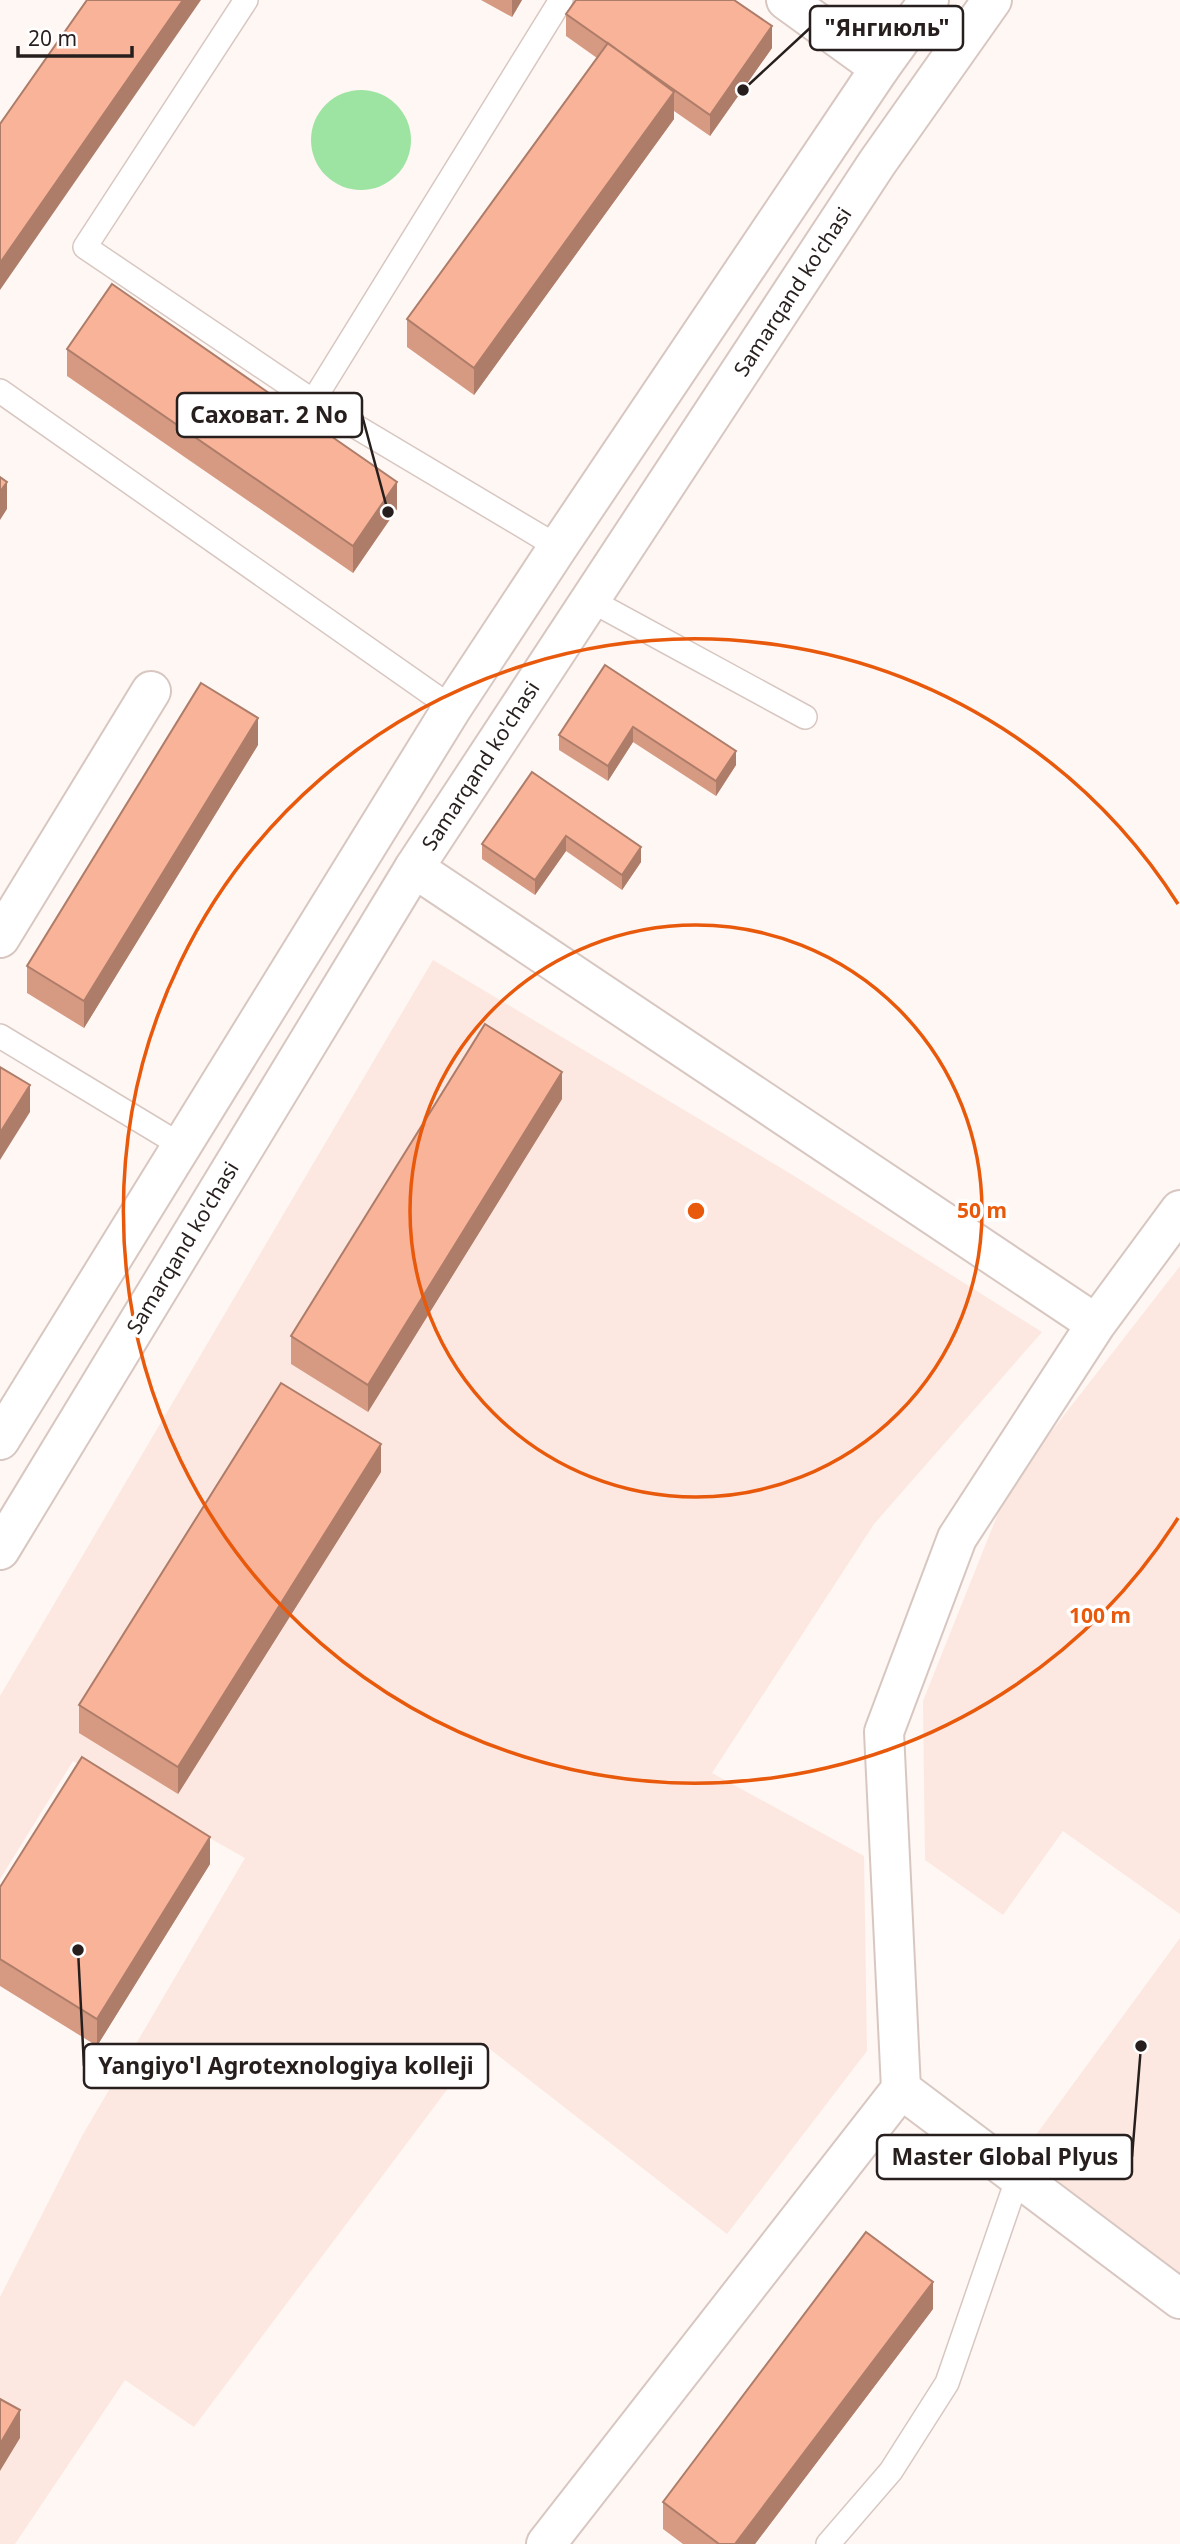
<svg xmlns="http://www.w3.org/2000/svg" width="1180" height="2544" font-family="'Noto Sans',sans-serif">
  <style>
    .built { fill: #fce8e0 }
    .green { fill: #9de4a3 }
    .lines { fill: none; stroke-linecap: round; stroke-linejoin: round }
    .lane-casing { stroke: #d8c7c1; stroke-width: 26 }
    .street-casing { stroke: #d8c7c1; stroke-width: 42 }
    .secondary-casing { stroke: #d8c7c1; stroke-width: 42 }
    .lane { stroke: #fff; stroke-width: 23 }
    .street { stroke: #fff; stroke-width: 38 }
    .secondary { stroke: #fff; stroke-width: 38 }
    .wall { fill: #d69a83 }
    .shaded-wall { fill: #ae7d6a }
    .building { fill: #f9b398; stroke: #ae7d6a; stroke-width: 2 }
    .ring { fill: none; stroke: #e8590c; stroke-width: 3.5 }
    .labels { text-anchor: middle; stroke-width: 7; stroke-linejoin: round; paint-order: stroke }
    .street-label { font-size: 21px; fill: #261f1d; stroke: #fff }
    .centre { fill: #e8590c; stroke: #fff; stroke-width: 3.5 }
    .ring-label { font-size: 21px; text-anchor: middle; font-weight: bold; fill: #e8590c; stroke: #fff; stroke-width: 7; stroke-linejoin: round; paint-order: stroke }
    .leader { fill: none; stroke: #261f1d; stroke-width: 2.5 }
    .callout-dot { fill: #261f1d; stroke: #fff; stroke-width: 2.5 }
    .callout { fill: #fff; stroke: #261f1d; stroke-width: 2.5 }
    .callout-label { font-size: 23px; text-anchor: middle; font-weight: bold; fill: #261f1d }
  </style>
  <rect width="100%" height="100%" fill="#fef7f4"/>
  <!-- built -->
  <path class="built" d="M433,960L791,1174L1042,1332L874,1524L712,1773L864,1856L867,2051L727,2234L482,2043L194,2427L125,2380L15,2544H0V2297L82,2136L245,1858L73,1761L0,1879V1696Z
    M1180,1266V1914L1063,1831L1003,1915L925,1860L923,1701L1009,1486Z
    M1180,1938V2273L1022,2154Z"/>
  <!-- green -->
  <path class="green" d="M311 140a50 50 0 1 1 100 0a50 50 0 1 1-100 0Z"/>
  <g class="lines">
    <defs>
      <path id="lane" d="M246,0L85,247L313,401
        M0,391L452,708
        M558,547L313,401L561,0
        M590,600L805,717
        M0,1036L182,1146
        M828,2544L891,2471L947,2383L1018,2177"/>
      <path id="street" d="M786,0L880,68
        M414,868L1096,1324
        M0,938L151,691
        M901,2089L1180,2299
        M546,2544L901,2089L884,1732L957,1538L1096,1324L1180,1210"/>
      <path id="secondary" d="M0,1440L452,708L558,547L880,68L929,0
        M0,1550L414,868L877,163L992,0"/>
    </defs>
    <!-- lane casing -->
    <use href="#lane" class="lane-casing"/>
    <!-- street casing -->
    <use href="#street" class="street-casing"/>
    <!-- secondary casing -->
    <use href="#secondary" class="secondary-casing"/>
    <!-- lane -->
    <use href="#lane" class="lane"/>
    <!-- street -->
    <use href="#street" class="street"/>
    <!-- secondary -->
    <use href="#secondary" class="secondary"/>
  </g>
  <!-- wall -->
  <path class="wall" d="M481,0H522L512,17Z
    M566,14L772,48L710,136L674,111V119L474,395L407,347V319L597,58L566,36Z
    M67,349L397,509L353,573L67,376Z
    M605,665L736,765L716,796L633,742L608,781L559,750V735Z
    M258,745L84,1028L27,993V966Z
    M532,772L641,862L622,890L566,851L535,895L482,859V844Z
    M562,1099L368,1412L291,1364V1336Z
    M381,1472L178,1794L79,1733V1705Z
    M210,1864L97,2046L0,1986V1887Z
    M933,2309L755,2544H683L663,2529V2502Z"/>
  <!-- shaded-wall -->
  <path class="shaded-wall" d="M183,0H201L0,290V263Z
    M512,0H522L512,17Z
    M772,26V48L710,136V115Z
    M674,92V119L474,395V368Z
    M7,482V509L0,520V492Z
    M397,482V509L353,573V546Z
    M258,718V745L84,1028V1001Z
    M633,727V742L608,781V766Z
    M736,751V765L716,796V781Z
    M566,836V851L535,895V880Z
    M641,847V862L622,890V875Z
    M562,1072V1099L368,1412V1385Z
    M30,1085V1112L0,1160V1133Z
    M381,1444V1472L178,1794V1767Z
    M210,1837V1864L97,2046V2019Z
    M933,2282V2309L755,2544H735Z
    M20,2410V2438L0,2471V2444Z"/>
  <!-- building -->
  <path class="building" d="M87,0H183L0,263V124Z
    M576,0H734L772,26L710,115L566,14Z
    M608,43L674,92L474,368L407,319Z
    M112,284L397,482L353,546L67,349Z
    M0,477L7,482L0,492Z
    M605,665L736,751L716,781L633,727L608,766L559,735Z
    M201,683L258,718L84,1001L27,966Z
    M532,772L641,847L622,875L566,836L535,880L482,844Z
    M485,1024L562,1072L368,1385L291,1336Z
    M0,1067L30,1085L0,1133Z
    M281,1383L381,1444L178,1767L79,1705Z
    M82,1757L210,1837L97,2019L0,1959V1887Z
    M866,2232L933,2282L735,2544H719L663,2502Z
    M0,2399L20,2410L0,2444Z"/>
  <!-- distance rings -->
  <g class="ring">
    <circle cx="696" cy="1211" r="286"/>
    <path d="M1178 1518A572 572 0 1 1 1178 904"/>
  </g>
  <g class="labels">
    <!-- street labels -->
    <g class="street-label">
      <text transform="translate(793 292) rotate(-57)" y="7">Samarqand ko'chasi</text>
      <text transform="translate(481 766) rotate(-57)" y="7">Samarqand ko'chasi</text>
      <text transform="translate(183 1248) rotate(-59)" y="7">Samarqand ko'chasi</text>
    </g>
  </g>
  <circle cx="696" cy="1211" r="10" class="centre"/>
  <g class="ring-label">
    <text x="982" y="1218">50 m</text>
    <text x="1100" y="1623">100 m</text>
  </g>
  <!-- callouts -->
  <path class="leader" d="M743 90L810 28M388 512L362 415M78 1950L84 2066M1141 2046L1132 2157"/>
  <g class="callout-dot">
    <circle cx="743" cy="90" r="7"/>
    <circle cx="388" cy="512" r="7"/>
    <circle cx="78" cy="1950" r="7"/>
    <circle cx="1141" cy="2046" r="7"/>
  </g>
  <g class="callout">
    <rect x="810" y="6" width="153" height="44" rx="7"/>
    <rect x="177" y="393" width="185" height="44" rx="7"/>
    <rect x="84" y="2044" width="404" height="44" rx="7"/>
    <rect x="877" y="2135" width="255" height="44" rx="7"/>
  </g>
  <g class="callout-label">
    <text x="887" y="36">"Янгиюль"</text>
    <text x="269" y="423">Саховат. 2 No</text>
    <text x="286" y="2074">Yangiyo'l Agrotexnologiya kolleji</text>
    <text x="1005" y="2165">Master Global Plyus</text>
  </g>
  <!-- scale -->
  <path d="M18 46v10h114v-10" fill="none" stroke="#261f1d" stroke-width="3.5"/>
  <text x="28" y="46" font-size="21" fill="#261f1d" stroke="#ffffff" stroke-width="5" paint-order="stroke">20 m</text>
</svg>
